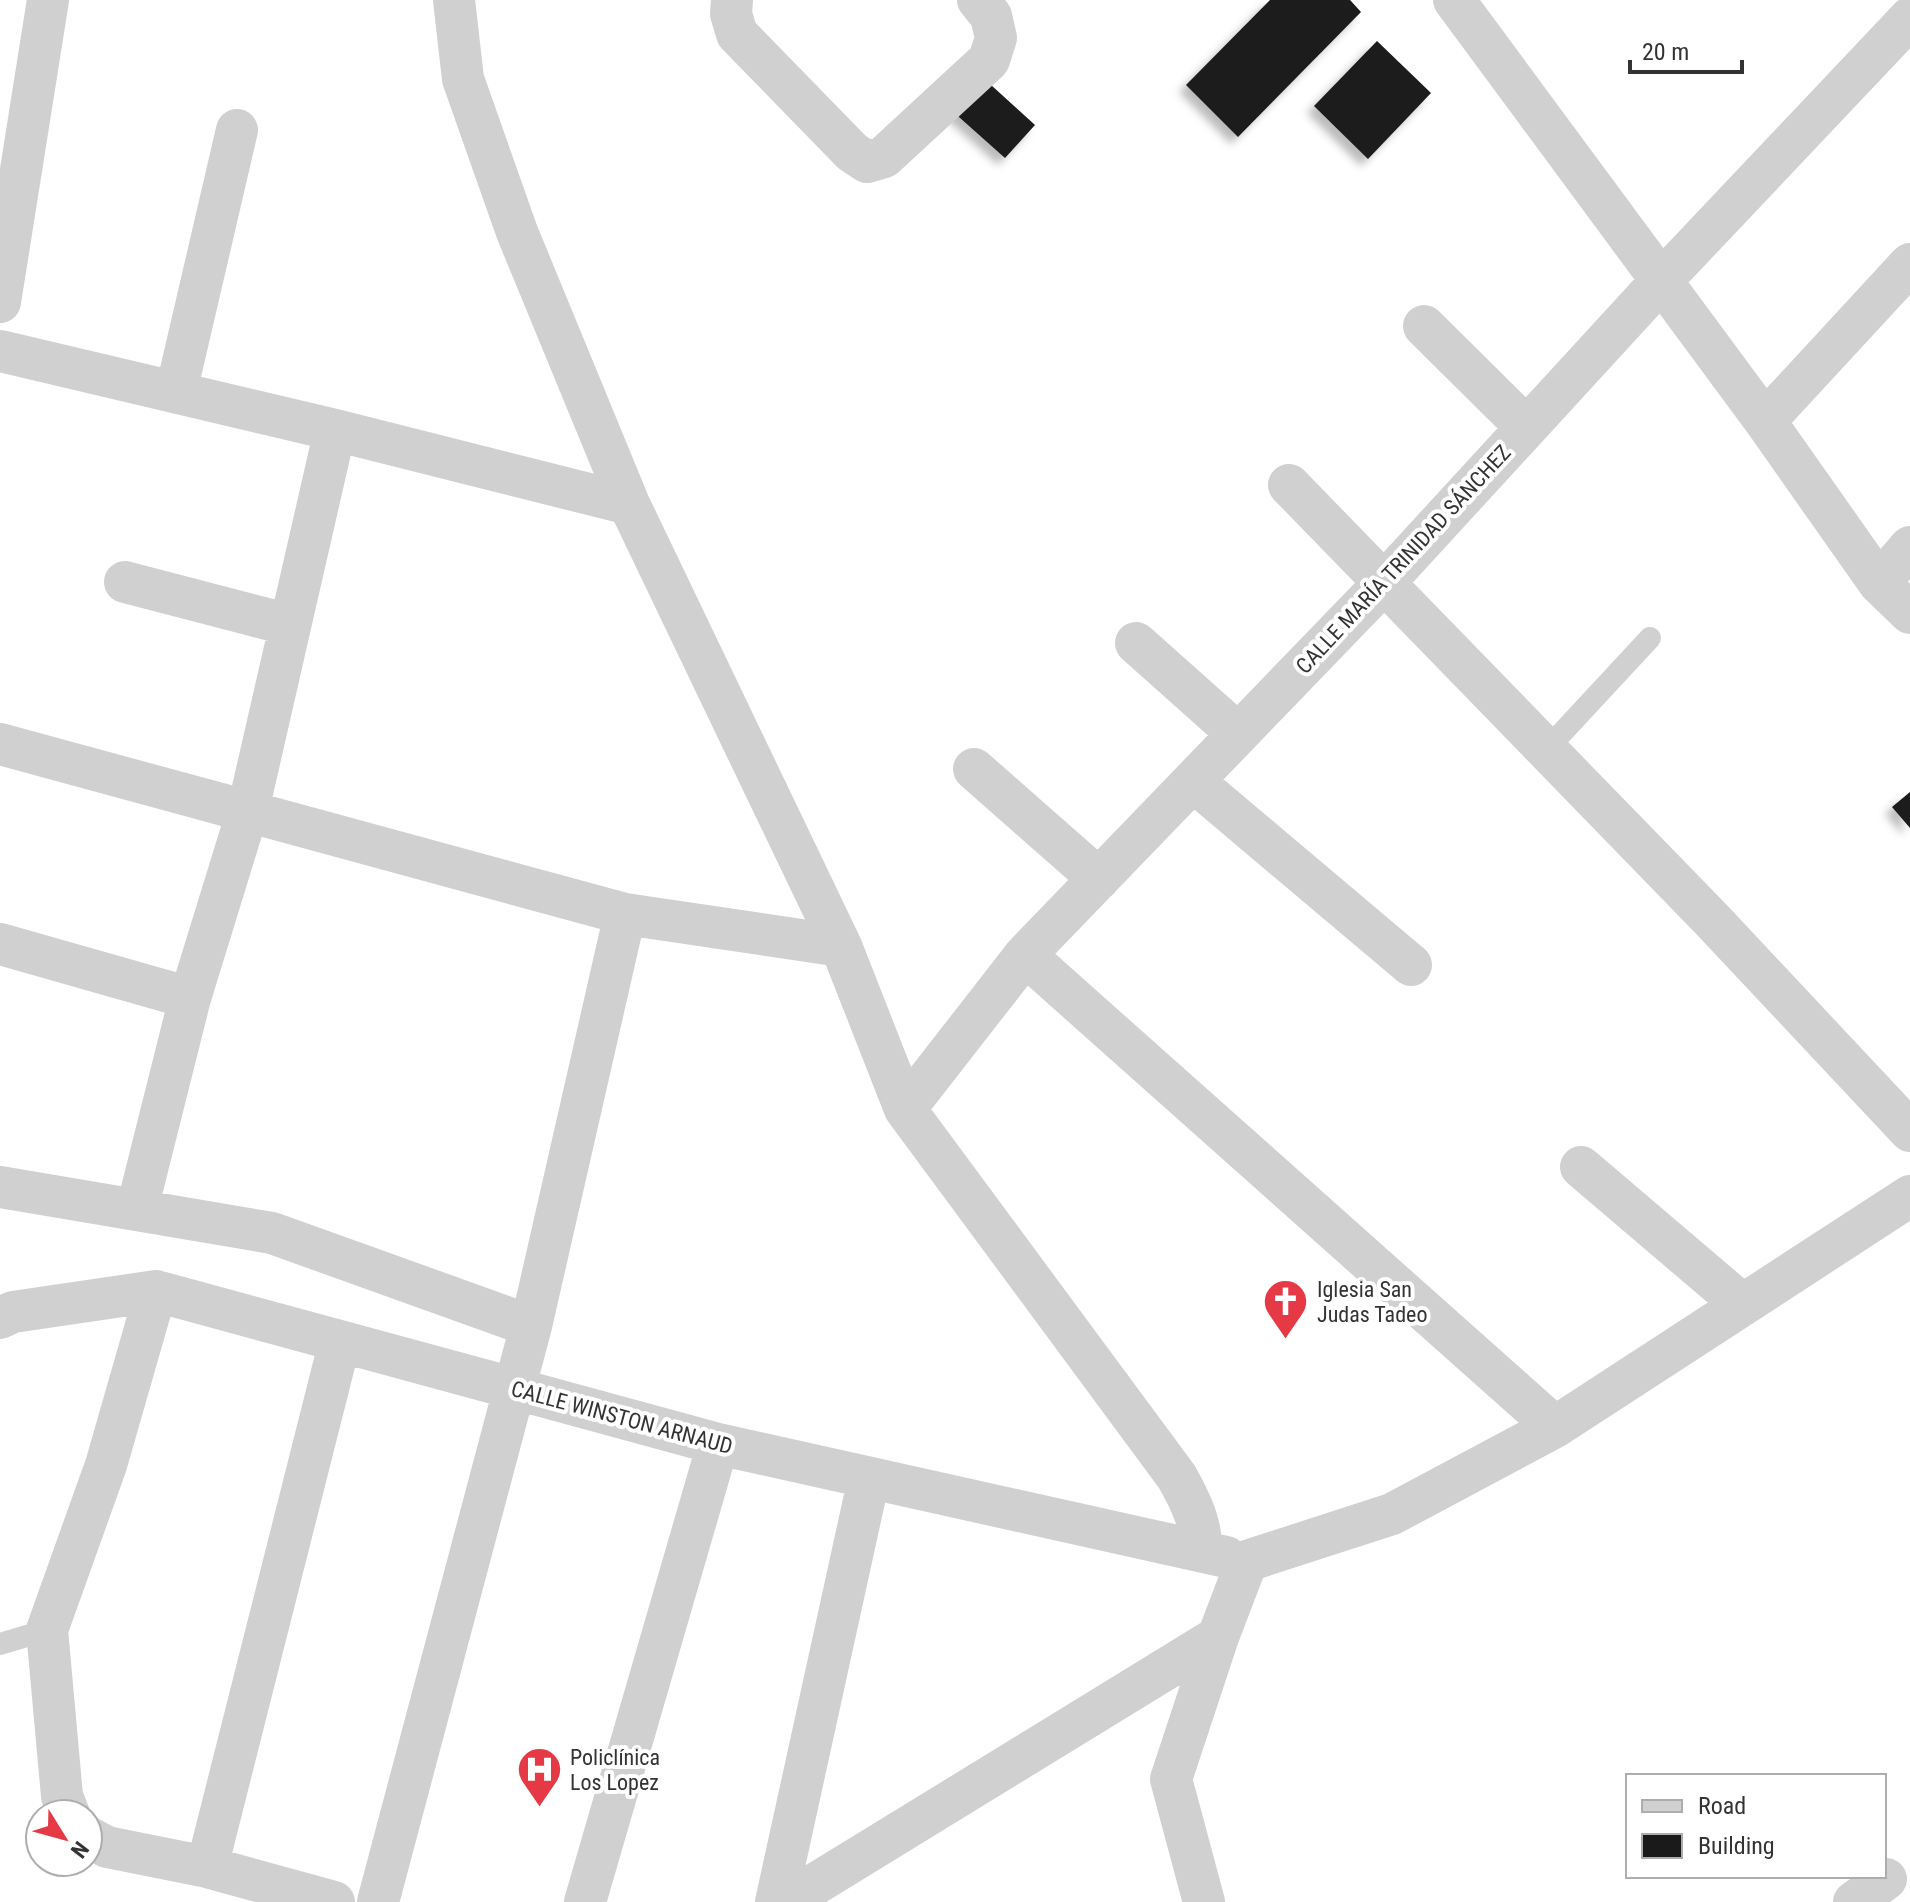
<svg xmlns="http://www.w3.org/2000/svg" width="1910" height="1902" font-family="'Roboto Condensed',sans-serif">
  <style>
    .building { fill: #1a1a1a; filter: url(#shadow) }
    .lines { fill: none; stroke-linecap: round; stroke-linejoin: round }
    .service { stroke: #d0d0d0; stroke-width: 22 }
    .minor { stroke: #d0d0d0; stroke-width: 42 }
    .labels { text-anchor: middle; stroke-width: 8; stroke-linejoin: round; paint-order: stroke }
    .street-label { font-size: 22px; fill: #333; stroke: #fff }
    .poi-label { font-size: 22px; fill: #333; stroke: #fff; text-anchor: start }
  </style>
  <defs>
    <filter id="shadow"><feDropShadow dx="-7" dy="7" stdDeviation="4" flood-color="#0004"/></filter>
  </defs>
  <rect width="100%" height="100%" fill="#fff"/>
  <!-- building -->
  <path class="building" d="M1270,0H1350L1361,12L1238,137L1186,85Z
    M1377,41L1431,93L1368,159L1314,106Z
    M980,75L1035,125L1005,158L950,109Z
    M1910,792V828L1892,807Z"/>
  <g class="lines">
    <!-- service -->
    <path class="service" d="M1546,750L1650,638
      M0,1644L47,1630"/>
    <!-- minor -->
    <path class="minor" d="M454,0L463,79L517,232L629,504L841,946L905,1109L1177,1477C1191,1502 1201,1523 1202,1551
      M732,0L731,14L737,34L852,152L867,162L884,157L989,60L996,38L991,16L978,0
      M1454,0L1765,421L1879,583L1910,613
      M0,302L48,0
      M1424,326L1526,427
      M0,351L335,430L629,504
      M176,392L237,130
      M1765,421L1910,264
      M1289,485L1713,921L1910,1131
      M125,582L290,625
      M1879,583L1910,547
      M1136,643L1238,734
      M0,744L625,914L841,946
      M974,769L1099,879
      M1193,781L1411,965
      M0,944L190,998
      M1025,955L1555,1427
      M905,1109L1025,955L1383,584L1662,280L1910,18
      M1581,1167L1743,1305
      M0,1187L272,1233L531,1326
      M137,1209L190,998L248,810L335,430
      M0,1318L13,1312L156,1291L718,1444L1226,1557
      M69,1814L62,1796L47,1630L106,1465L156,1291
      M88,1837L107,1847L207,1867L334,1902
      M207,1867L340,1341
      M378,1902L531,1326L625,914
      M585,1902L718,1444
      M776,1902L869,1478
      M786,1902L1218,1637L1247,1561L1392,1514L1555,1427L1910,1196
      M1204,1902L1171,1779L1218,1637
      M1854,1902L1886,1879"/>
  </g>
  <!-- icons -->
  <defs>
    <symbol id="church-pin" viewBox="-11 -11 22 30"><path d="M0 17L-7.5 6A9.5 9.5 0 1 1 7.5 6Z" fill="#e63946" stroke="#fff"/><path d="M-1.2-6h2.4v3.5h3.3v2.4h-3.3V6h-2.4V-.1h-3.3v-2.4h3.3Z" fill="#fff"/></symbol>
    <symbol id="hospital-pin" viewBox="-11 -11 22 30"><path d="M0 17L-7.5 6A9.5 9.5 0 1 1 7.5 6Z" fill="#e63946" stroke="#fff"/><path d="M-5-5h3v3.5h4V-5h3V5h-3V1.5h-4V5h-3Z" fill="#fff"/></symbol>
  </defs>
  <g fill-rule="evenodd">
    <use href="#church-pin" x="1260" y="1276" width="51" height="69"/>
    <use href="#hospital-pin" x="514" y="1744" width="51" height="69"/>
  </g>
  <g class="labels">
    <!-- street labels -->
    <g class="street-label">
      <text transform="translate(1403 559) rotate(-47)" y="8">CALLE MARÍA TRINIDAD SÁNCHEZ</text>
      <text transform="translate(622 1417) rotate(15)" y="8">CALLE WINSTON ARNAUD</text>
    </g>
    <!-- poi labels -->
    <g class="poi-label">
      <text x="1317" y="1297">Iglesia San<tspan x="1317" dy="25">Judas Tadeo</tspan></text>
      <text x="570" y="1765">Policlínica<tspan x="570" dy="25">Los Lopez</tspan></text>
    </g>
  </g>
  <!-- legend -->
  <rect x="1626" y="1774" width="260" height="104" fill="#ffffff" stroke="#adadad" stroke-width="2"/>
  <rect x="1642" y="1800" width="40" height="12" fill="#d0d0d0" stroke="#adadad" stroke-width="2"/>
  <text x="1698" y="1814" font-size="24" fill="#333333">Road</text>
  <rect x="1642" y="1834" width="40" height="24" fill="#1a1a1a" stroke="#adadad" stroke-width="2"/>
  <text x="1698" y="1854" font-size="24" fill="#333333">Building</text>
  <!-- north arrow -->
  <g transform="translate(64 1838) rotate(127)"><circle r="38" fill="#ffffff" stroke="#adadad" stroke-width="2"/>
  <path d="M0-6L14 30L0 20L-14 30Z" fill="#e63946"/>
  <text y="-12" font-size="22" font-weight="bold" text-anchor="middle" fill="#333333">N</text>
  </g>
  <!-- scale -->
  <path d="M1630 60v12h112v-12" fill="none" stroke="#333333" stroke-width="4"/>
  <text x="1642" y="60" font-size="24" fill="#333333" stroke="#ffffff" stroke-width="6" paint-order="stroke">20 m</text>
</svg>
